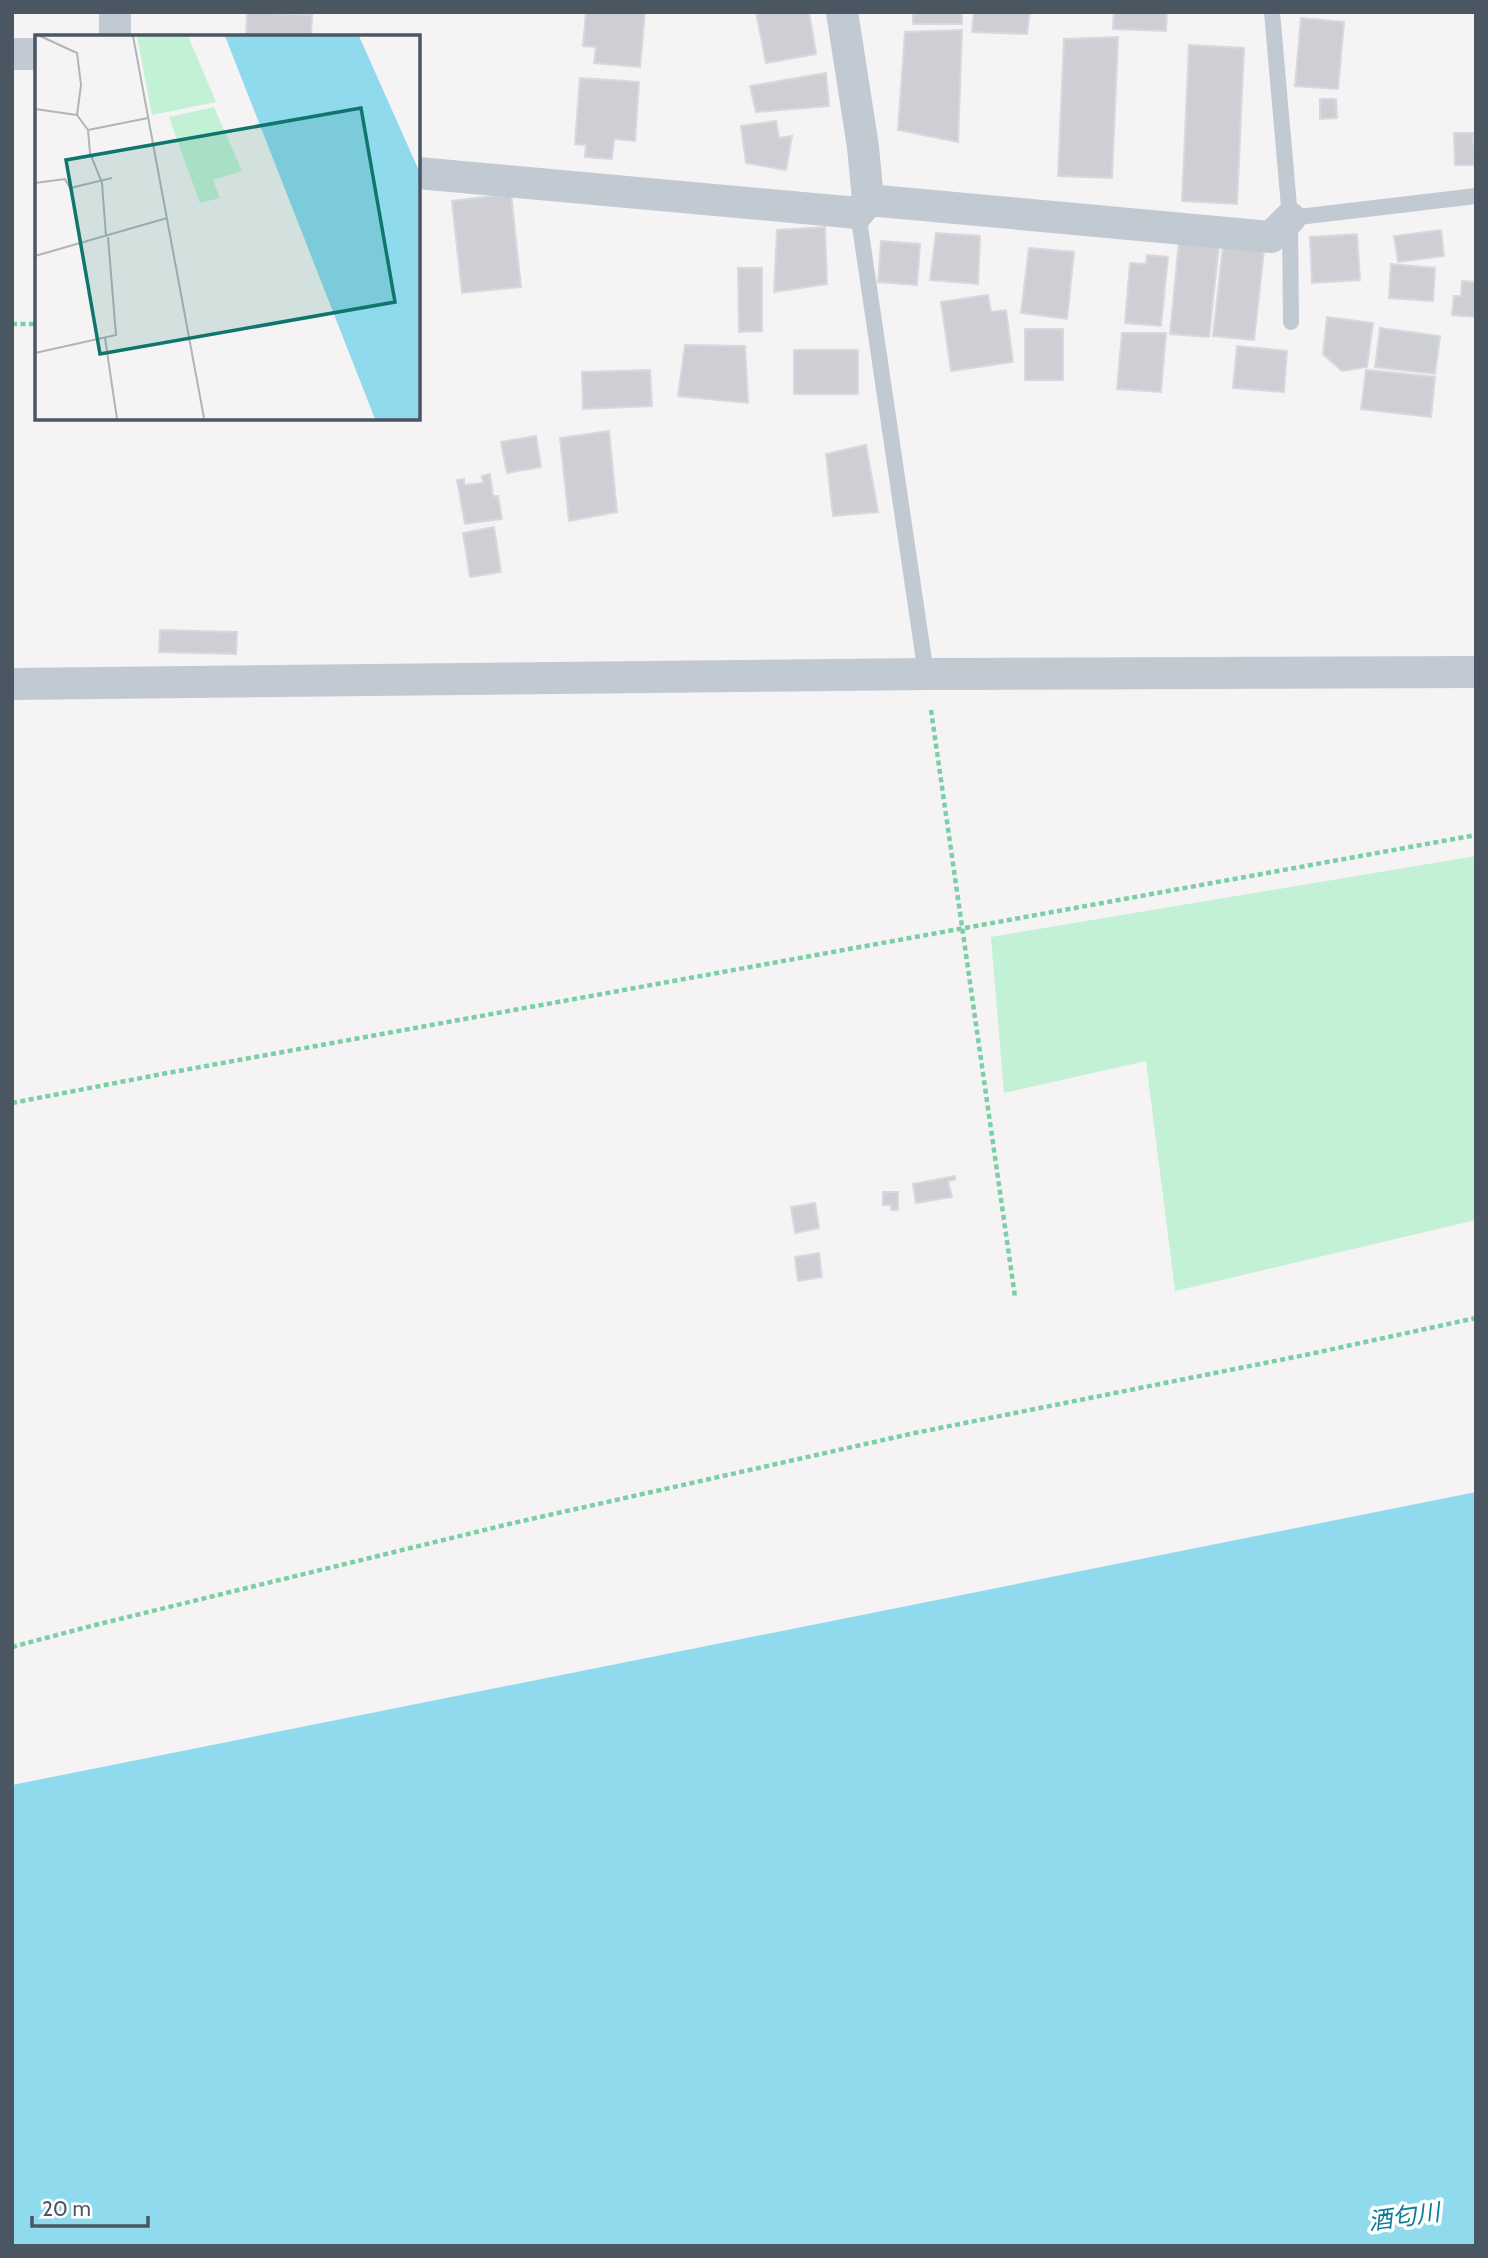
<svg xmlns="http://www.w3.org/2000/svg" width="1488" height="2258" font-family="Cabin,'Noto Sans JP',sans-serif">
  <style>
    .green { fill: #c3f1d5 }
    .water { fill: #90daee }
    .building { fill: #cdcfd5; stroke: #d7d9de; stroke-width: 2 }
    .lines { fill: none; stroke-linecap: round; stroke-linejoin: round }
    .path { stroke: #7ad0a6; stroke-width: 4.5; stroke-dasharray: 5 3.5; stroke-linecap: butt }
    .lane { stroke: #c1cad2; stroke-width: 16 }
    .street { stroke: #c1cad2; stroke-width: 32 }
    .labels { text-anchor: middle; stroke-width: 7; stroke-linejoin: round; paint-order: stroke }
    .water-label { font-size: 24px; font-style: italic; fill: #0c7c9b; stroke: #fff }
    .inset-road { fill: none; stroke: #b1b4b9; stroke-width: 2 }
    .view { fill: #0f766e; fill-opacity: 0.15; stroke: #0f766e; stroke-width: 3.5 }
    .inset-edge { fill: none; stroke: #4a5661; stroke-width: 3.5 }
  </style>
  <rect width="100%" height="100%" fill="#f5f3f3"/>
  <!-- green -->
  <path class="green" d="M1476,856V1220L1175,1291L1146,1061L1004,1093L991,937Z"/>
  <!-- water -->
  <path class="water" d="M1476,1492V2246H12V1785Z"/>
  <!-- building -->
  <path class="building" d="M247,12L312,15L311,37H246Z
    M586,12H645L640,67L594,63L596,47L583,46Z
    M756,12H809L816,54L766,63Z
    M913,12H962V24H913Z
    M974,12H1030L1027,34L972,32Z
    M1114,12H1167L1166,31L1113,29Z
    M1301,18L1344,22L1338,89L1295,86Z
    M962,30L958,142L898,130L905,32Z
    M1118,37L1112,178L1058,176L1064,39Z
    M1189,45L1244,48L1237,204L1182,201Z
    M826,73L829,106L756,112L750,86Z
    M580,78L639,82L635,141L614,139L612,159L585,157L586,145L575,144Z
    M1320,99H1336L1337,118L1320,119Z
    M776,121L779,138L792,136L786,170L746,163L741,126Z
    M1454,133H1473V144H1476V172L1474,165H1455Z
    M511,194L521,287L462,293L452,201Z
    M825,227L827,284L774,292L777,230Z
    M1441,230L1444,256L1398,262L1394,236Z
    M936,233L980,236L978,284L930,280Z
    M1357,234L1360,280L1312,283L1310,237Z
    M881,241L920,244L917,285L878,282Z
    M1179,241L1219,245L1209,337L1170,334Z
    M1223,246L1264,250L1254,340L1213,336Z
    M1029,248L1074,252L1067,319L1021,313Z
    M1147,255L1168,257L1161,326L1125,323L1130,263L1146,264Z
    M1391,264L1435,268L1433,301L1389,298Z
    M738,268H762V331L739,332Z
    M1462,281L1476,282V317L1452,315L1454,296H1461Z
    M988,295L991,312L1006,310L1013,362L951,371L941,302Z
    M1327,317L1373,323L1367,367L1342,371L1323,354Z
    M1380,328L1440,336L1435,374L1375,367Z
    M1025,329H1063V380H1025Z
    M1122,333H1166L1161,392L1117,389Z
    M685,345L745,346L748,403L678,396Z
    M1237,346L1287,351L1284,392L1233,388Z
    M794,350H858V394H794Z
    M650,370L652,406L583,409L582,372Z
    M1366,370L1435,377L1431,417L1361,409Z
    M609,431L617,512L569,521L560,438Z
    M536,436L541,467L507,473L501,442Z
    M866,445L878,512L833,516L826,454Z
    M490,474L493,496H498L502,519L465,524L457,480L464,479V485L483,483L482,476Z
    M494,527L501,572L470,577L463,533Z
    M160,630L237,632L236,654L159,652Z
    M955,1176V1180L948,1181L952,1197L916,1203L913,1184Z
    M883,1192H898V1210H891V1205H883Z
    M815,1203L819,1228L795,1233L791,1207Z
    M819,1253L822,1277L798,1281L795,1257Z"/>
  <g class="lines">
    <!-- path -->
    <path class="path" d="M12,324H37
      M931,710L1015,1297
      M12,1103L162,1074L1476,835
      M12,1647L91,1626L509,1524L910,1434L1310,1354L1476,1318"/>
    <!-- lane -->
    <path class="lane" d="M1272,12L1290,218L1291,322
      M858,213L926,674
      M1290,218L1476,196"/>
    <!-- street -->
    <path class="street" d="M115,37V12
      M12,54H37
      M418,173L858,213L868,200L863,147L842,12
      M868,200L1271,237L1290,218
      M12,684L926,674L1476,672"/>
  </g>
  <g class="labels">
    <!-- water labels -->
    <g class="water-label">
      <text transform="translate(1404 2217) rotate(-8)" y="8">酒匂川</text>
    </g>
  </g>
  <!-- overview -->
  <g transform="translate(35 35)">
    <rect width="385" height="385" fill="#f5f3f3"/>
    <path d="M102,1H153L181,67L117,80ZM179,72L207,136L178,145L185,163L165,168L134,82Z" fill="#c3f1d5"/>
    <path d="M190,1H324L385,138V384H340Z" fill="#90daee"/>
    <path class="inset-road" d="M5,1L42,18L46,50L42,80L53,95L55,118L67,148L71,201M98,1L169,383M0,74L42,80M53,95L113,83M0,148L30,144L35,153L77,143M0,221L132,183M70,303L82,384M0,318L81,300L73,202"/>
    <path class="view" d="M326,73L360,267L65,319L31,125Z"/>
    <rect width="385" height="385" class="inset-edge"/>
  </g>
  <!-- border -->
  <rect width="1488" height="2258" fill="none" stroke="#4a5661" stroke-width="28"/>
  <!-- scale -->
  <path d="M32 2216v10h116v-10" fill="none" stroke="#4a5661" stroke-width="3.5"/>
  <text x="42" y="2216" font-size="21" fill="#4a5661" stroke="#ffffff" stroke-width="5" paint-order="stroke">20 m</text>
</svg>
